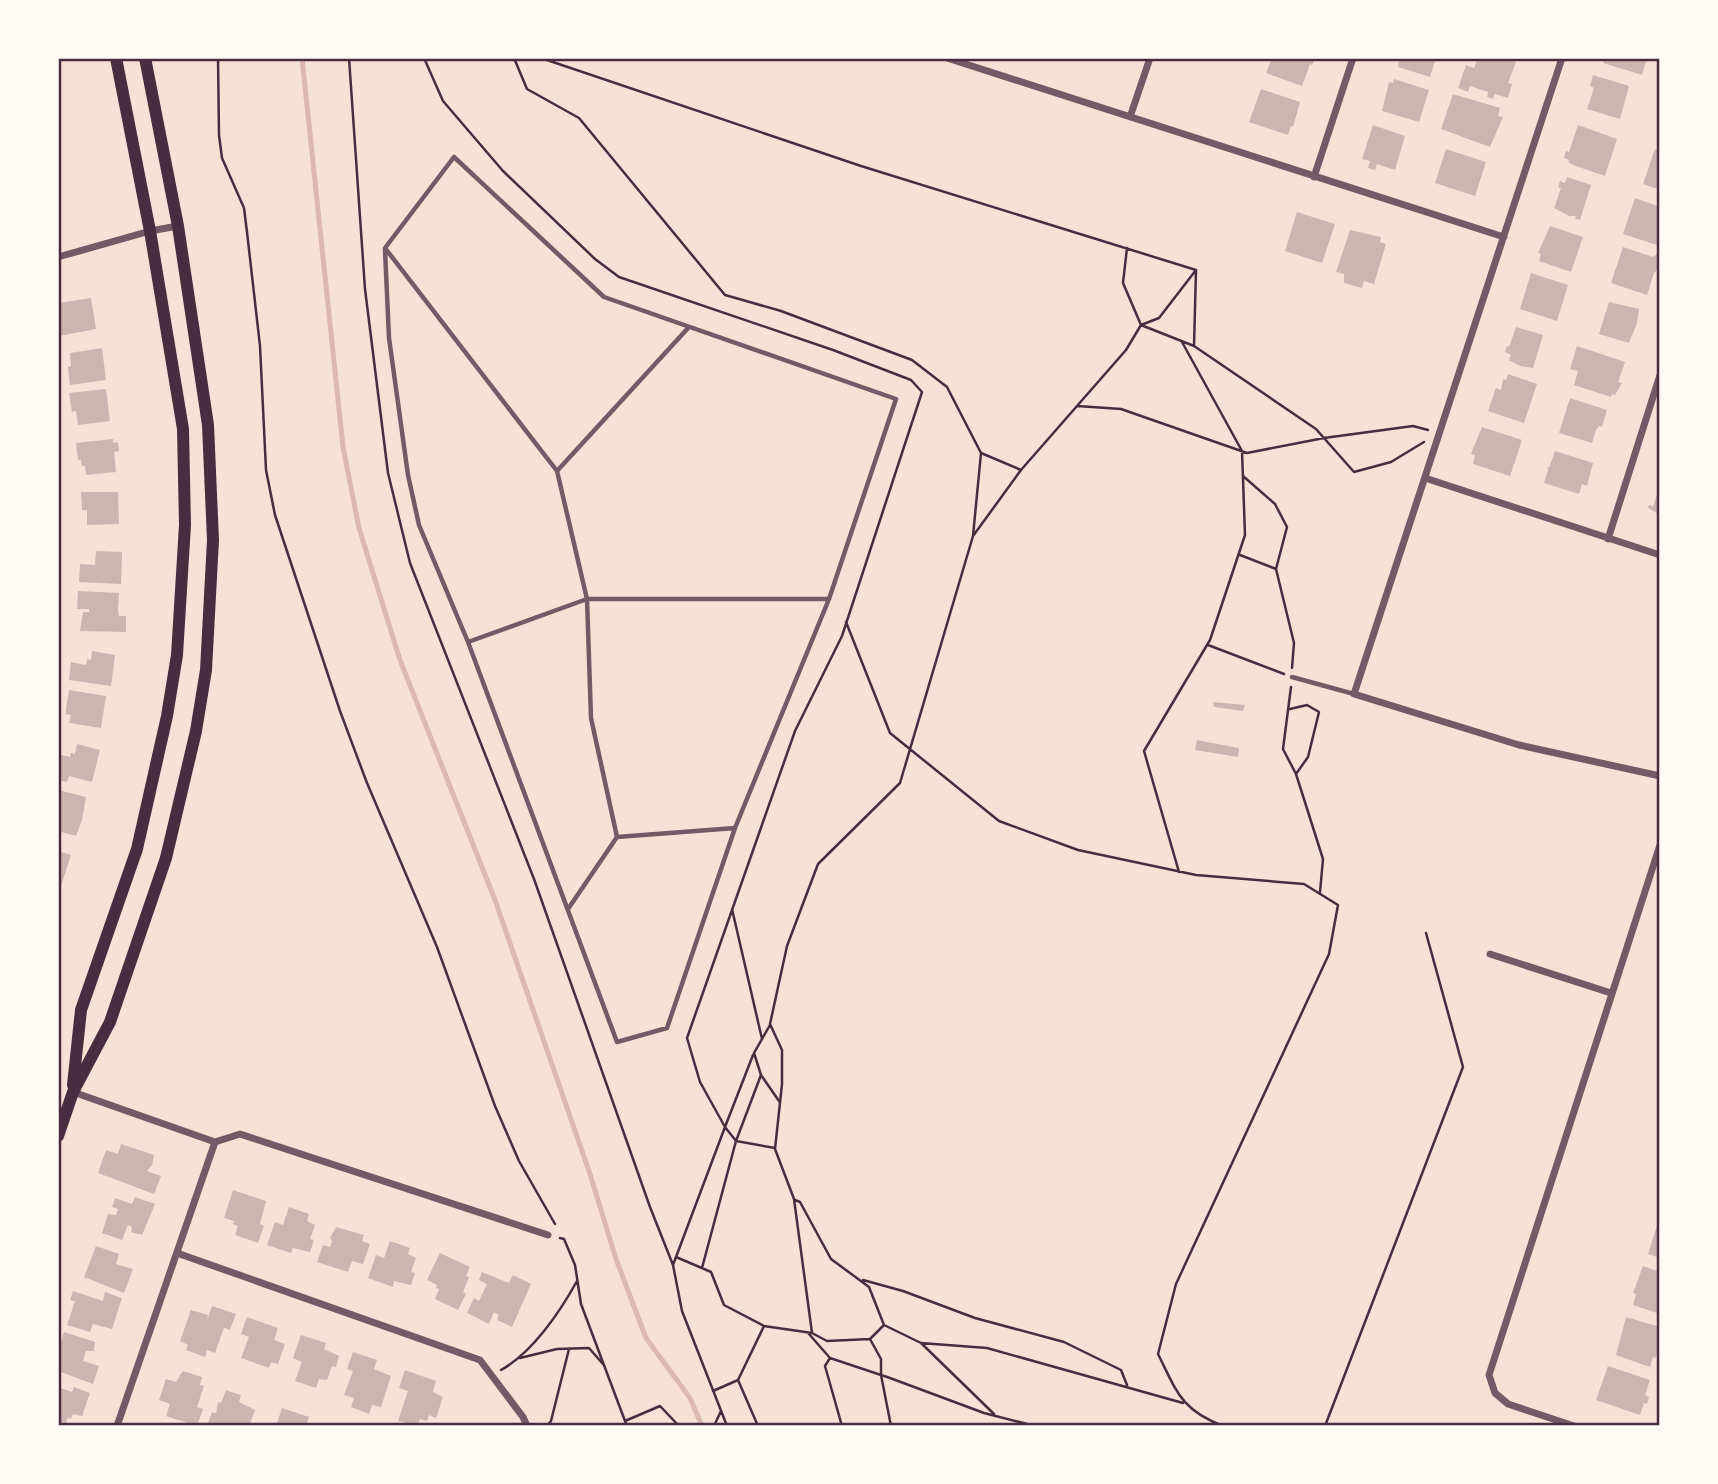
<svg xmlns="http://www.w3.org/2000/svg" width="1718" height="1484" font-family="'Space Grotesk',sans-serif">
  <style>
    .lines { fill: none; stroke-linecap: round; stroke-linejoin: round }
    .stream { stroke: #dcb8b0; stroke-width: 5 }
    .building { fill: #ccb4b1 }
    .path { stroke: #4a2c40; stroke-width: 2.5 }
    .service { stroke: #755966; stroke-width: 4.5 }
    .minor { stroke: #755966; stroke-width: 7 }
    .secondary { stroke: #4a2c40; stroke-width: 12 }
    .neatline { fill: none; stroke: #4a2c40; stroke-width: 2.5 }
  </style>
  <rect width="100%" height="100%" fill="#f7e1d7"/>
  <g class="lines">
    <!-- stream -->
    <path class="stream" d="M302,58L343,447L359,528L400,660L495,900L590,1174L616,1259L646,1338L690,1398L702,1426"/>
  </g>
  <!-- building -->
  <path class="building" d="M1272,58H1315L1312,65L1310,64L1302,86L1266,73Z
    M1399,58H1436L1430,77L1398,67Z
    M1478,58H1504L1516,62L1508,83L1512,84L1508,98L1495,94L1493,99L1487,97L1488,92L1470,86L1468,92L1458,88L1466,65L1474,68Z
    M1604,58H1647L1642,75L1603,63Z
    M1593,75L1629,86L1620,119L1587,109L1594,88L1590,86Z
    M1394,79L1429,90L1419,122L1382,111L1389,82L1393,83Z
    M1261,89L1300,102L1293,127L1291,126L1288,135L1249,122Z
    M1453,94L1500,108L1498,116L1503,117L1490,147L1441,129Z
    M1373,125L1405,136L1395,170L1377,164L1375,170L1368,168L1370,161L1362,159Z
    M1578,125L1617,139L1605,176L1573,165L1568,162L1569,160L1564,158L1566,151L1569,152Z
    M1446,149L1486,162L1475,196L1435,183Z
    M1655,149L1660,151V190L1643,184Z
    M1567,177L1591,185L1580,220L1575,219L1576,216H1569L1554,208L1561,188L1558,187L1560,181L1565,183Z
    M1635,198L1660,207V246L1623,234Z
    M1297,212L1335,224L1322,263L1285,251Z
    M1550,226L1583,237L1571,272L1539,261L1541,254L1538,253Z
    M1350,230L1381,237L1380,242L1386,244L1374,284L1364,281L1362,288L1344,283V274L1336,272Z
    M1623,247L1653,257L1657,254L1660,267L1654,273L1647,295L1611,283Z
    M1531,273L1568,285L1557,321L1520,309Z
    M91,298L96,329L59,336V303Z
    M1609,302L1639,309L1637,323L1629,343L1599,334Z
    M1516,327L1543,335L1533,368L1520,366L1509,360L1511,355L1505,352L1507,346L1509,347Z
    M1577,346L1625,362L1618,382L1622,383L1615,395L1612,394L1611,397L1574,385L1578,371L1570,369Z
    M102,348L106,380L70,385L68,367L71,366L70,353Z
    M1508,374L1537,384L1524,423L1488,411L1496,388L1501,390L1503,379L1506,380Z
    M106,389L110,421L78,425L76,411L72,412L69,393Z
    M1570,398L1607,410L1602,427L1599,426L1596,430L1592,443L1559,433Z
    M1482,427L1522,440L1510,476L1473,464L1475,455L1471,454Z
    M113,439V443L118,442L119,451L114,452L116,472L86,475L85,466H82L81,460H78L76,443Z
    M1555,451L1593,463L1587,486L1582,484L1579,494L1544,483L1548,470L1547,467L1549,468Z
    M1660,486V515L1648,508L1649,505L1653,506Z
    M81,492H118L119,524L87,525V510H82Z
    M96,551L122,552L121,584L79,582L80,564L95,565Z
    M78,591L119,593L118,609L119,616H126V632L80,631L83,612H89V609H77Z
    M92,651L115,655L111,686L69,680L71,662L86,665L87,659L91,660Z
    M69,690L106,696L101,728L69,723L71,715L66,714V709Z
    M1213,702L1245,705L1243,711L1214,707Z
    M1197,740L1239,748L1238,757L1195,750Z
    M77,744L100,750L92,782L69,776L67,782L58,780V754L70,757L71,753L75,754Z
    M58,790L86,797L82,820L76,836L58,831Z
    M58,851L71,855L61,886L58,885Z
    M121,1144L154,1155L152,1165L147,1171L161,1176L154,1194L98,1173L106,1150L118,1154Z
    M233,1190L266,1201L260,1224L264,1226L258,1243L235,1235L238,1226L233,1224L234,1221L224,1218Z
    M135,1197L155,1204L142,1235L131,1232L132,1227L128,1225L122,1240L102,1233L108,1214L116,1215L118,1209L112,1207L115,1198L132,1204Z
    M289,1207L309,1214L307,1221L315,1225L310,1239L314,1240L310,1252L293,1248L291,1253L267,1245L275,1222L283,1225Z
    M1660,1216V1258L1648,1254Z
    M336,1227L364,1235L362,1241L370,1244L363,1264L352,1261L348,1272L317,1262L323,1245L330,1247L332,1241L330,1238Z
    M390,1241L410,1248L408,1254L416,1258L411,1272L415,1273L411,1285L394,1281L393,1287L368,1278L376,1255L384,1258Z
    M96,1246L119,1254L116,1264L133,1269L124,1293L84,1277Z
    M440,1253L470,1267L466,1276L469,1277L463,1292L466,1294L458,1310L435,1299L439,1289L436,1288L437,1285L427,1280Z
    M1643,1266L1660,1272V1314L1633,1305L1636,1294L1633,1293Z
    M482,1272L509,1283L513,1275L531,1284L512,1327L497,1320L499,1315L494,1312L489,1324L467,1313L474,1298L479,1301L487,1284L479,1280Z
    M73,1291L103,1301L105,1292L122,1298L112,1329L93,1324L90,1332L67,1325L75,1301L70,1300Z
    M212,1306L236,1314L230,1330L224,1328L215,1353L207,1350L205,1357L186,1350L188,1345L180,1341L191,1310L208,1315L207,1321Z
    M247,1317L278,1328L274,1340L285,1344L278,1364L271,1362L269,1368L241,1358L249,1337L241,1334Z
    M1626,1317L1660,1327V1353L1657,1354L1656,1358L1653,1357L1650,1367L1616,1355Z
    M64,1332L95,1342L94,1351H86L83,1361L99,1366L93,1384L58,1371V1352Z
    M301,1335L326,1343L324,1349L339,1356L336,1367L332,1366L327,1380L319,1379L316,1388L295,1381L302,1362L293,1358Z
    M353,1352L377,1360L374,1369L391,1376L381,1407L372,1405L369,1414L351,1407L354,1398L344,1395L353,1371L347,1369Z
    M1608,1366L1650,1380L1645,1395L1649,1397L1647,1404L1644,1403L1640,1415L1596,1400Z
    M405,1370L436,1381L433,1392L443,1397L436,1418L429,1415L427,1421L420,1419L417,1426L398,1421L408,1391L399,1388Z
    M183,1371L202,1377L200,1385L204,1386L197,1407L203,1409L197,1426L166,1416L170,1404L159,1400L166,1379L176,1382Z
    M58,1387L72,1392L74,1387L90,1393L82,1416L73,1414L71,1419L68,1417L65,1426L58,1424Z
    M226,1390L241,1395L239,1402L255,1410L249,1426H207L212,1412L216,1413L218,1402L221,1403Z
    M282,1408L309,1417L306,1426H276Z"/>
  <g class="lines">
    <!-- path -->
    <path class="path" d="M218,58L219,135L222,158L244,208L247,232L260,346L266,470L275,515L340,711L367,783L437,947L495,1106L519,1161L555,1224
      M349,58L365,289L388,473L410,563L534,879L650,1207L673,1265L725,1127L700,1082L687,1038L795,731L842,636L922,392L911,380L833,350L619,277L595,259L503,171L443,101L424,58
      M514,58L527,89L579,118L725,295L781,311L912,360L947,387L981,453L1021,470L1077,406
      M541,58L861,166L1196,270L1194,346L1316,429L1354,472L1391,462L1424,442
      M1127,248L1123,283L1141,325L1126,350L1077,406L1121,409L1247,453L1324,438L1413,426L1428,430
      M1141,325L1159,318L1196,270
      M1141,325L1194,346
      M981,453L973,536L1021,470
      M1243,476L1275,504L1287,527L1276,569L1294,643L1292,668
      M1240,555L1276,569
      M846,622L890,733L999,821L1078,850L1196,875L1304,884L1338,905L1329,954L1176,1284L1158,1354C1177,1392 1181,1410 1223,1426
      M1208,645L1284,674
      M1290,709L1307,705L1319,712L1308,757L1296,774L1283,749L1291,687
      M1296,774L1323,859L1320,892
      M1179,872L1144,751L1210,640L1245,535L1242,451L1182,342
      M732,909L762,1039
      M761,1075L779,1101
      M736,1141L761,1075L754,1053L770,1025
      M736,1141L725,1127L753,1055
      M795,1200L800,1202L831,1259L869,1287L884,1325L921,1343L987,1348L1183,1403
      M560,1238L564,1239L575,1265L581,1304L625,1421
      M676,1257L711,1272L724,1305L764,1326L812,1333L794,1199L775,1149L782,1084V1050L770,1024L787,946L818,864L900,783L973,536
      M673,1265L682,1311L727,1426
      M702,1268L736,1141L775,1148
      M863,1280L903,1291L975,1318L1064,1342L1121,1370L1127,1385
      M812,1333L827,1341L870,1339L884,1325
      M809,1334L830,1358L890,1378L984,1413L1035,1426
      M870,1339L881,1359V1375L891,1426
      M921,1343L994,1414
      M520,1358L557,1349L589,1348L603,1364
      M830,1358L825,1366L842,1426
      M501,1370C532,1353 560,1312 577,1281
      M738,1380L764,1326
      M713,1391L738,1380L758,1426
      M547,1426L551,1421L569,1349
      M627,1426L625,1421L660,1406L679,1426
      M714,1426L721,1411
      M1325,1426L1463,1067L1426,933"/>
    <!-- service -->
    <path class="service" d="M385,250L389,338L408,475L419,525L468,642
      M557,471L689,327
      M1292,677L1354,694
      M617,837L591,718L587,599L557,471L385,248L454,157L604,297L896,399L829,599L735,828
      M568,909L617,837L735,828L667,1028L617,1042L468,642L587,599H829"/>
    <!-- minor -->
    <path class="minor" d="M947,58L1504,237
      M1562,58L1354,694L1519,745L1660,776
      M1130,117L1150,58
      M1314,177L1353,58
      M58,257L150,231L178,226
      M1425,478L1660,555
      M1608,539L1660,375
      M1490,954L1611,993
      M73,1092L215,1142
      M215,1142L240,1134L548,1235
      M177,1253L480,1360L523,1417L527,1426
      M117,1426L215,1142
      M1574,1426L1508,1404L1495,1393L1489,1375L1660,845"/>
    <!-- secondary -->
    <path class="secondary" d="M73,1085L81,1010L137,849L167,716L177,655L185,525L183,429L150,231L116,58
      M58,1136L73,1092L110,1022L166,858L196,731L206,670L213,540L208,425L178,226L145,58"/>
  </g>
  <!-- border -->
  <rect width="1718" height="1484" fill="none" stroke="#fffaf5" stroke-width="119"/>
  <rect x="60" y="60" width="1598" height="1364" class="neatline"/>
</svg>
